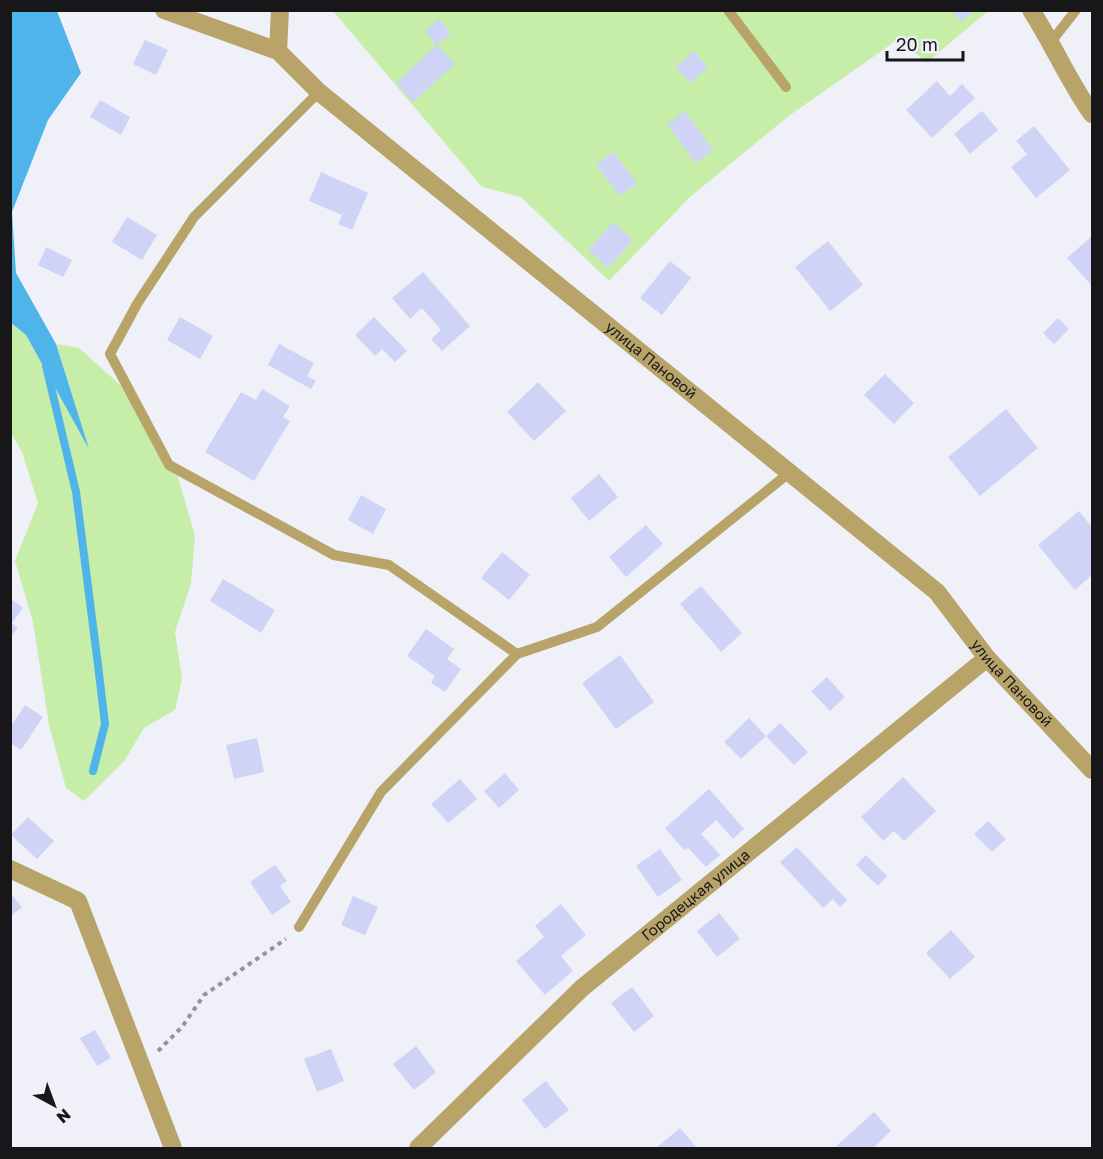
<svg xmlns="http://www.w3.org/2000/svg" width="1103" height="1159" font-family="'Golos Text',sans-serif">
  <style>
    .green { fill: #c7eea9 }
    .water { fill: #4eb4ea }
    .lines { fill: none; stroke-linecap: round; stroke-linejoin: round }
    .stream { stroke: #4eb4ea; stroke-width: 8 }
    .building { fill: #cfd4f7 }
    .path { stroke: #94959a; stroke-width: 4; stroke-dasharray: 4.5 4.5; stroke-linecap: butt }
    .service { stroke: #b8a468; stroke-width: 10 }
    .minor { stroke: #b8a468; stroke-width: 18 }
    .labels { text-anchor: middle; stroke-width: 5; stroke-linejoin: round; paint-order: stroke }
    .street-label { font-size: 15px; fill: #17171a; stroke: #eff0f8 }
  </style>
  <rect width="100%" height="100%" fill="#eff0f8"/>
  <!-- green -->
  <path class="green" d="M333,11H988L926,63L900,38L790,115L690,197L609,281L521,197L482,187Z
    M10,323L26,335L87,445L56,344L79,348L138,401L178,477L195,536L191,584L175,632L182,679L175,710L144,728L125,760L84,801L66,788L49,725L33,622L15,561L38,503L22,452L11,433Z"/>
  <!-- water -->
  <path class="water" d="M10,11H57L81,73L48,120L12,212L16,273L56,344L89,449L26,335L11,323Z"/>
  <g class="lines">
    <!-- stream -->
    <path class="stream" d="M46,366L76,492L98,665L105,724L93,771"/>
  </g>
  <!-- building -->
  <path class="building" d="M952,10H976L961,22Z
    M439,19L451,33L437,45L425,31Z
    M145,40L168,50L156,75L133,64Z
    M437,45L455,64L413,102L396,83Z
    M694,51L708,67L690,83L676,67Z
    M937,81L950,96L962,84L975,98L932,138L906,110Z
    M100,100L130,117L121,135L90,117Z
    M685,111L713,150L696,163L667,124Z
    M982,111L998,130L970,154L954,134Z
    M1034,126L1070,170L1036,198L1011,167L1027,154L1016,141Z
    M613,152L637,183L620,196L596,165Z
    M321,172L368,193L352,230L338,224L342,215L309,201Z
    M127,217L157,235L142,260L112,242Z
    M613,222L633,240L608,268L588,250Z
    M1092,236V286L1067,258Z
    M828,241L863,285L830,311L795,267Z
    M46,247L72,260L63,277L38,265Z
    M670,261L691,278L662,315L640,298Z
    M423,272L470,326L442,351L431,339L441,330L422,308L410,319L392,298Z
    M180,317L213,336L200,359L167,340Z
    M374,317L407,351L395,362L382,349L375,356L355,335Z
    M1058,318L1069,329L1054,344L1043,333Z
    M279,344L314,363L307,376L316,381L311,389L268,365Z
    M885,374L914,403L894,424L864,395Z
    M538,382L566,411L534,441L507,412Z
    M262,389L290,406L283,417L290,421L254,481L205,452L241,392L256,400Z
    M1006,409L1038,448L980,496L948,457Z
    M599,474L618,497L589,521L571,498Z
    M361,495L386,509L373,534L348,520Z
    M1079,511L1092,527V575L1075,590L1038,545Z
    M646,525L663,544L626,577L609,557Z
    M502,552L530,575L509,600L481,578Z
    M223,579L275,610L261,633L210,601Z
    M701,586L742,633L721,652L680,604Z
    M10,598L23,608L12,623L18,628L10,637Z
    M426,629L454,649L447,659L461,669L445,692L431,683L435,676L407,656Z
    M620,655L654,702L616,729L582,683Z
    M827,677L845,697L830,711L811,691Z
    M25,705L43,717L21,750L10,743V727Z
    M749,718L766,736L741,759L724,742Z
    M780,723L808,752L794,765L766,736Z
    M257,738L264,772L234,779L226,745Z
    M505,773L519,790L499,808L484,791Z
    M903,777L936,811L904,841L894,831L883,841L861,817Z
    M460,779L477,799L448,823L431,804Z
    M709,789L744,829L733,839L716,820L701,834L720,855L706,867L688,848L684,850L665,828Z
    M28,817L54,841L37,859L11,835Z
    M988,821L1006,839L992,852L974,834Z
    M797,847L847,900L840,907L833,899L823,908L780,862Z
    M660,849L682,880L658,897L636,866Z
    M866,855L887,876L878,886L856,865Z
    M275,865L287,881L280,886L291,902L272,915L250,882Z
    M10,893L22,907L10,917Z
    M353,896L378,907L365,935L341,925Z
    M561,904L586,935L561,956L573,971L545,995L516,961L544,937L535,926Z
    M719,913L740,939L717,957L697,931Z
    M951,930L975,957L950,979L926,953Z
    M632,987L654,1016L634,1032L611,1003Z
    M95,1030L111,1058L97,1066L80,1038Z
    M416,1046L436,1072L414,1090L393,1064Z
    M331,1049L344,1081L317,1092L304,1059Z
    M546,1081L569,1110L545,1129L522,1100Z
    M874,1112L891,1131L873,1148H834Z
    M680,1128L696,1147L694,1148H656Z"/>
  <g class="lines">
    <!-- path -->
    <path class="path" d="M158,1051L182,1027L204,995L286,939"/>
    <!-- service -->
    <path class="service" d="M728,10L786,87
      M1051,42L1076,10
      M319,92L194,217L137,304L110,354L169,465L334,555L389,565L517,654
      M299,927L381,792L517,654L597,627L789,473"/>
    <!-- minor -->
    <g class="minor">
      <path id="s1" d="M164,10L278,51L319,92L937,592L987,658L1092,770"/>
      <path d="M1031,10C1053,44 1069,82 1092,114"/>
      <path d="M278,51L280,10"/>
      <path d="M10,869L78,901L173,1148"/>
      <path id="s2" d="M418,1148L582,988L987,658"/>
    </g>
  </g>
  <g class="labels">
    <!-- street labels -->
    <g class="street-label">
      <text dy="5" stroke="none"><textPath href="#s1" startOffset="606">улица Пановой</textPath></text>
      <text dy="5" stroke="none"><textPath href="#s1" startOffset="1092">улица Пановой</textPath></text>
      <text dy="5" stroke="none"><textPath href="#s2" startOffset="376">Городецкая улица</textPath></text>
    </g>
  </g>
  <!-- border -->
  <rect width="1103" height="1159" fill="none" stroke="#17171a" stroke-width="24"/>
  <!-- north arrow -->
  <g transform="translate(54 1105) rotate(139)" stroke="#eff0f8" stroke-width="4.5" paint-order="stroke">
  <path d="M0-4.5L10 22L0 15L-10 22Z" fill="#17171a"/>
  <text y="-9" font-size="16" font-weight="bold" text-anchor="middle" fill="#17171a">N</text>
  </g>
  <!-- scale -->
  <path d="M887 51v9h76v-9" fill="none" stroke="#17171a" stroke-width="3"/>
  <text x="896" y="51" font-size="18" fill="#17171a" stroke="#eff0f8" stroke-width="4.5" paint-order="stroke">20 m</text>
</svg>
